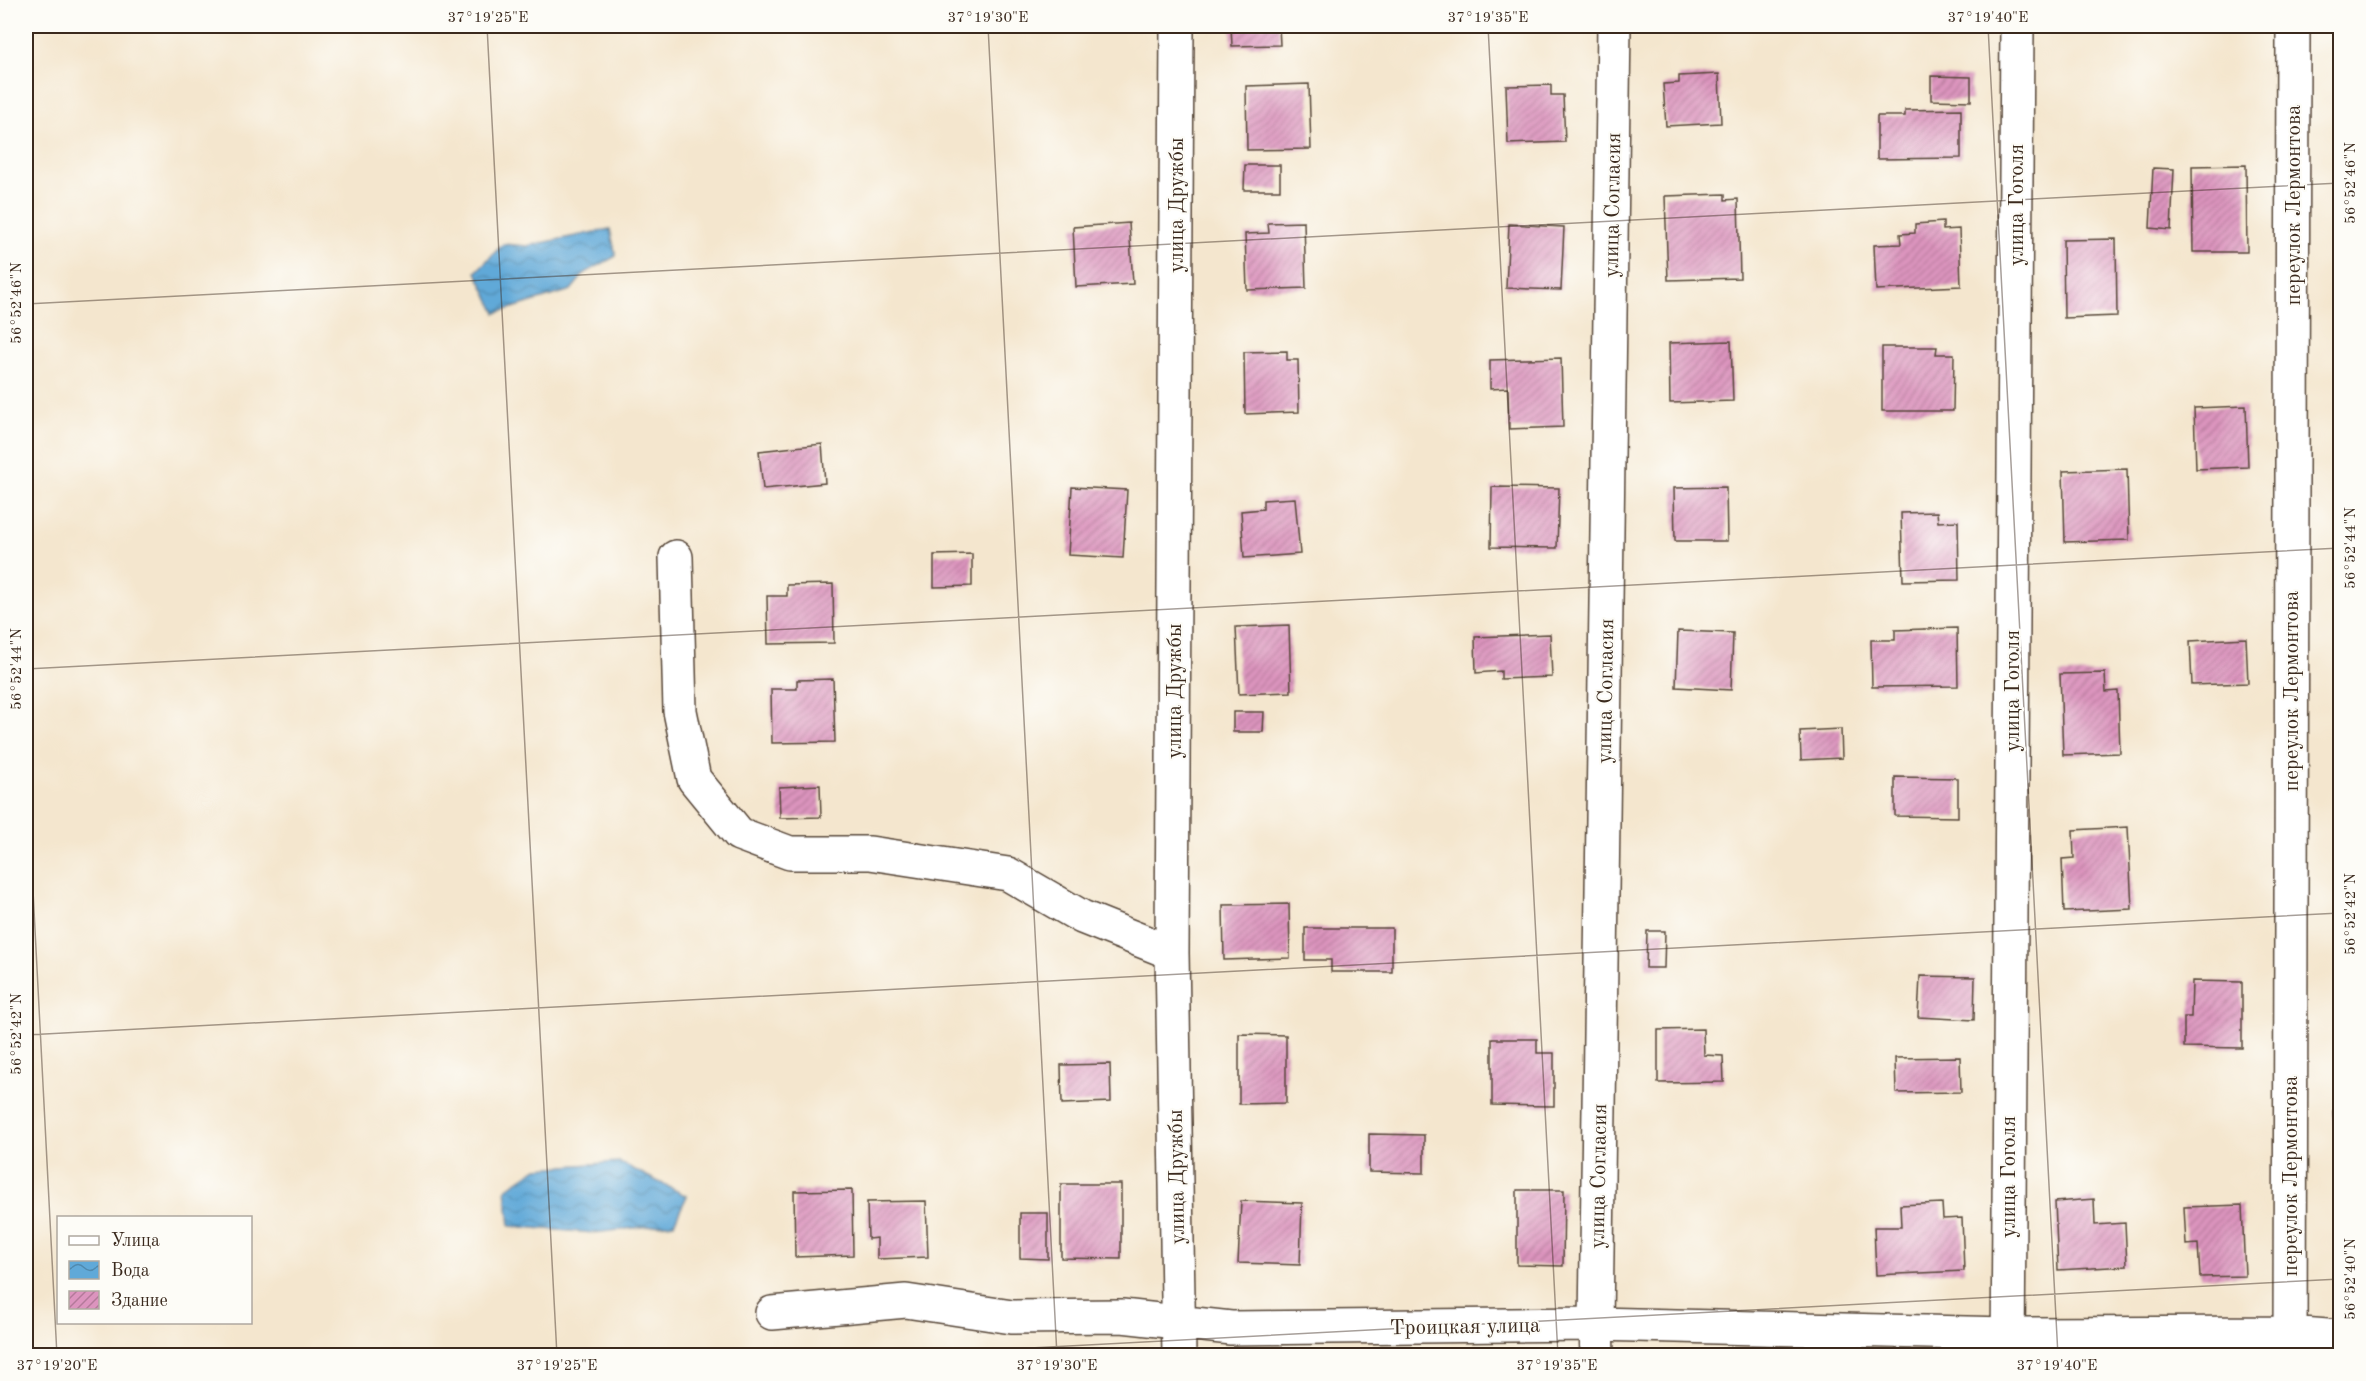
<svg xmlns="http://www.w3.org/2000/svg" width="2366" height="1381" font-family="'Old Standard TT',serif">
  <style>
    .water { fill: url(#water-waves); stroke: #4e6a7b; stroke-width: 1.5 }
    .building { fill: url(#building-hatch) }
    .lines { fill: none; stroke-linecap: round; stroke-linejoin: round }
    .minor-casing { stroke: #574638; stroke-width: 36 }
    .minor { stroke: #fff; stroke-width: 33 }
    .ticks { fill: none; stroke: #3b2a1e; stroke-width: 1.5; stroke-opacity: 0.45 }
    .labels { text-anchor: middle; stroke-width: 4.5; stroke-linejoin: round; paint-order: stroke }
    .street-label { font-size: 21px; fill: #3b2a1e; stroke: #fdfcf7 }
    .neatline { fill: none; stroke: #3b2a1e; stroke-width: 2 }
    .ticks-label { font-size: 15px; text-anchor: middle; fill: #3b2a1e }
  </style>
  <defs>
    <pattern id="water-waves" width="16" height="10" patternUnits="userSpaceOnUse" patternTransform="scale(1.5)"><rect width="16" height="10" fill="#60a9d8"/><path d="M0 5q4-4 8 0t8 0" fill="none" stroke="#508aaf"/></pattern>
    <pattern id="building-hatch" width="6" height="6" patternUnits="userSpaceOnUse" patternTransform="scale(1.5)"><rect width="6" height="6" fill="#dc94be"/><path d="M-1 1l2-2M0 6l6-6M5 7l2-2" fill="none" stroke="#b4799a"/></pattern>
  </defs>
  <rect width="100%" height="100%" fill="#fdfcf7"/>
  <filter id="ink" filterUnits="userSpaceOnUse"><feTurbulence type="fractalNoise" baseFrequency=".0167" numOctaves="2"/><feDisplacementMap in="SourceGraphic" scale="12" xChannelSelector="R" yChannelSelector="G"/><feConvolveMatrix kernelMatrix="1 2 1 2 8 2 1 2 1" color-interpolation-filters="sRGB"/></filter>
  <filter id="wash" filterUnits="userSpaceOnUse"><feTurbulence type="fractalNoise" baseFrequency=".008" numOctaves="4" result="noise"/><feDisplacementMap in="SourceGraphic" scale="24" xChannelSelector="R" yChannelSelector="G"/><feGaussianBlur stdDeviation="1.35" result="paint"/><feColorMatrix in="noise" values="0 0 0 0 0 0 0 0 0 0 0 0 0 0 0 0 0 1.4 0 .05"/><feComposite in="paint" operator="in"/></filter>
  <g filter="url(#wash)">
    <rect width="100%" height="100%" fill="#f4e6ce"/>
    <!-- water -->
    <path class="water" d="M610,229L616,256L585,273L571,290L496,313L476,272L503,244L527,246Z
      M619,1162L687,1196L674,1223L594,1233L510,1226L506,1189L537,1168Z"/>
    <g id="blocks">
      <!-- building -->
      <path class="building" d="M1231,26H1279L1280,45L1232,46Z
        M1719,74L1721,123L1666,126L1663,84L1679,83V76Z
        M1931,76L1971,77V101L1931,100Z
        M1309,84L1311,149L1247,150L1246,86Z
        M1551,85V95H1563L1565,142L1508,144L1506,86Z
        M1961,109V158L1877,159V116H1905V110Z
        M1245,165H1280V190H1244Z
        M2246,165L2247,252H2193L2192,166Z
        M2153,168L2174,169L2171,230L2150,228Z
        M1725,194V200L1738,199L1740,278L1668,280L1665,196Z
        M1304,222L1306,288L1247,290L1245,234L1269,233L1268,223Z
        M1943,222V230L1959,229L1961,286L1876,290L1874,245L1901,244L1900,234L1915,233V224Z
        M1129,223L1133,284L1076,287L1073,227Z
        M1509,224L1564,227L1561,290L1506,288Z
        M2116,239L2117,316L2064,318L2063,240Z
        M1731,341L1733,401L1670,403L1669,343Z
        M1882,347H1937L1936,354H1954L1953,411H1882Z
        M1287,351V360H1298L1299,412L1245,414L1244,352Z
        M1561,358L1563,427L1509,429L1508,388L1490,389V360Z
        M2246,406L2248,467L2196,469L2194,408Z
        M2336,427H2340V450H2335Z
        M822,444L825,483L763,489L759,451Z
        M2127,469L2129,540L2065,542L2063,471Z
        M1072,487L1127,490L1123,558L1068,555Z
        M1492,487L1559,488L1557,548L1491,547Z
        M1726,487L1727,541H1675L1674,488Z
        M1295,498L1300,554L1244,558L1241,511L1263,509V500Z
        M1937,512L1938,522L1958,521L1959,580L1903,581L1901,513Z
        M2335,553H2340V603H2335Z
        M972,554V586L934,587V555Z
        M833,584L834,643L768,644L767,596H787V585Z
        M1289,625L1291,692L1239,694L1236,627Z
        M1957,628L1958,686L1872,687L1871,640H1895V630Z
        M1678,631L1733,633L1731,690L1676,687Z
        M1550,634L1552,677L1501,679V671L1476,673L1475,637Z
        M2246,638L2248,683L2192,685L2190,641Z
        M2105,673L2106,692L2118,691L2120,753L2063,755L2060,674Z
        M833,679L835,742L772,743L771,689H797V680Z
        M1233,712H1264L1263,732H1233Z
        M1841,729L1842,758L1801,760L1800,731Z
        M1895,777L1958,778V817L1895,816Z
        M820,785L821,817L780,818L779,787Z
        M2128,827L2132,909L2064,912L2062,859L2074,858L2073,830Z
        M1289,904L1290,958L1224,960L1223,905Z
        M1305,928H1392V972H1331V960H1305Z
        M1647,931H1665L1664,968H1646Z
        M1920,976L1975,977L1974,1020L1918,1017Z
        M2192,981L2242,982V1048L2184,1047V1017H2191Z
        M1703,1029L1704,1055L1723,1056L1724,1082L1658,1083V1030Z
        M1239,1034L1286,1035V1103L1239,1104Z
        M1492,1039H1537V1053H1554V1106L1492,1105Z
        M1960,1057L1961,1092L1896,1093L1895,1058Z
        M1110,1064L1111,1102L1062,1104L1061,1065Z
        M2340,1110V1127H2334L2333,1111Z
        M1369,1134L1424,1135V1173L1369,1172Z
        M1061,1184H1121V1259L1061,1258Z
        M852,1190L853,1255L795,1257L794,1191Z
        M1517,1190H1564L1563,1266L1517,1265Z
        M2094,1199L2095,1225L2125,1223L2127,1266L2058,1270L2055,1202Z
        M926,1201L928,1257L877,1259V1238L868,1239L867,1202Z
        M1241,1201L1302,1203L1300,1265L1238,1263Z
        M1942,1203L1943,1219L1962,1218L1964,1271L1876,1275L1874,1227H1901L1900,1205Z
        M2242,1205L2245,1276L2200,1277L2198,1244L2186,1245L2184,1207Z
        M1020,1213H1048V1259L1020,1258Z"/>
    </g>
  </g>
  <g filter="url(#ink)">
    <use href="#blocks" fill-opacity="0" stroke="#574638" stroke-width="1.5"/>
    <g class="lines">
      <defs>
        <path id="minor" d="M1177,26L1172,953L1179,1356
          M676,557L680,711L694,779L739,834L790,853H870L1008,874L1082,917L1172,953
          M772,1313L906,1301L1012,1317L1122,1316L1231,1328L1596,1324L2007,1334L2289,1333L2340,1337
          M2290,1354L2293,26
          M1597,1356L1596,1324L1614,26
          M2008,1356L2017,26"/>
      </defs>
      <!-- minor casing -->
      <use href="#minor" class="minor-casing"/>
      <!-- minor -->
      <use href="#minor" class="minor"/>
    </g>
  </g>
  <!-- ticks -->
  <path class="ticks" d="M487,26L557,1356M988,26L1057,1356M1488,26L1558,1356M1988,26L2058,1356M26,304L2340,183M26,669L2340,548M26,755L57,1356M26,1035L2340,913M877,1356L2340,1279"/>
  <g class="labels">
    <!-- street labels -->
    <g class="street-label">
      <text transform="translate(1176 205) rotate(-90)" y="7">улица Дружбы</text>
      <text transform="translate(1612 205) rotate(-89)" y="7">улица Согласия</text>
      <text transform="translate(2016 205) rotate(-90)" y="7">улица Гоголя</text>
      <text transform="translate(2293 205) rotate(-90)" y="7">переулок Лермонтова</text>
      <text transform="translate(1174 691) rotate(-90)" y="7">улица Дружбы</text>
      <text transform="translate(1605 691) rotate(-89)" y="7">улица Согласия</text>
      <text transform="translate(2012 691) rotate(-90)" y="7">улица Гоголя</text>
      <text transform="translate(2291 691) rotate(-90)" y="7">переулок Лермонтова</text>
      <text transform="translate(1598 1176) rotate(-89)" y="7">улица Согласия</text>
      <text transform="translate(2290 1176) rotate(-90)" y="7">переулок Лермонтова</text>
      <text transform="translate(1176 1177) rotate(-91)" y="7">улица Дружбы</text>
      <text transform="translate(2008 1177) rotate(-90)" y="7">улица Гоголя</text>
      <text transform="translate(1465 1326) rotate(-1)" y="7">Троицкая улица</text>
    </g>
  </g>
  <!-- margin -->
  <rect width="2366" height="1381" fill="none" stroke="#fdfcf7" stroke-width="66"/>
  <!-- legend -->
  <rect x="57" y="1216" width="195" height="108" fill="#fdfcf7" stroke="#afa8a0" stroke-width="1.5"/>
  <rect x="69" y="1236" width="30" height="9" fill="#ffffff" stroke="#afa8a0" stroke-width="1.5"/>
  <text x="111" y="1246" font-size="18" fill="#3b2a1e">Улица</text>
  <rect x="69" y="1261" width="30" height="18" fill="url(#water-waves)" stroke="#afa8a0" stroke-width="1.5"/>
  <text x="111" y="1276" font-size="18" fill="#3b2a1e">Вода</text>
  <rect x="69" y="1291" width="30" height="18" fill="url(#building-hatch)" stroke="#afa8a0" stroke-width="1.5"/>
  <text x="111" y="1306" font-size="18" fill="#3b2a1e">Здание</text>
  <rect x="33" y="33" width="2300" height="1315" class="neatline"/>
  <g class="ticks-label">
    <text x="488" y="22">37°19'25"E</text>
    <text x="988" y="22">37°19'30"E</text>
    <text x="1488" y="22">37°19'35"E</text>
    <text x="1988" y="22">37°19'40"E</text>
    <text transform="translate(2350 183) rotate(-90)" y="5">56°52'46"N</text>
    <text transform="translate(16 303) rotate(-90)" y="5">56°52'46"N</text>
    <text transform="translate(2350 548) rotate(-90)" y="5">56°52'44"N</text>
    <text transform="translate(16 669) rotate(-90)" y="5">56°52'44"N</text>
    <text transform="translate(2350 914) rotate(-90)" y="5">56°52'42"N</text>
    <text transform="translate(16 1034) rotate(-90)" y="5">56°52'42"N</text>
    <text transform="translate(2350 1279) rotate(-90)" y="5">56°52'40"N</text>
    <text x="57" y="1370">37°19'20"E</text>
    <text x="557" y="1370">37°19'25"E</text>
    <text x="1057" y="1370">37°19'30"E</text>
    <text x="1557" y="1370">37°19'35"E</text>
    <text x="2057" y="1370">37°19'40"E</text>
  </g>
</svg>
